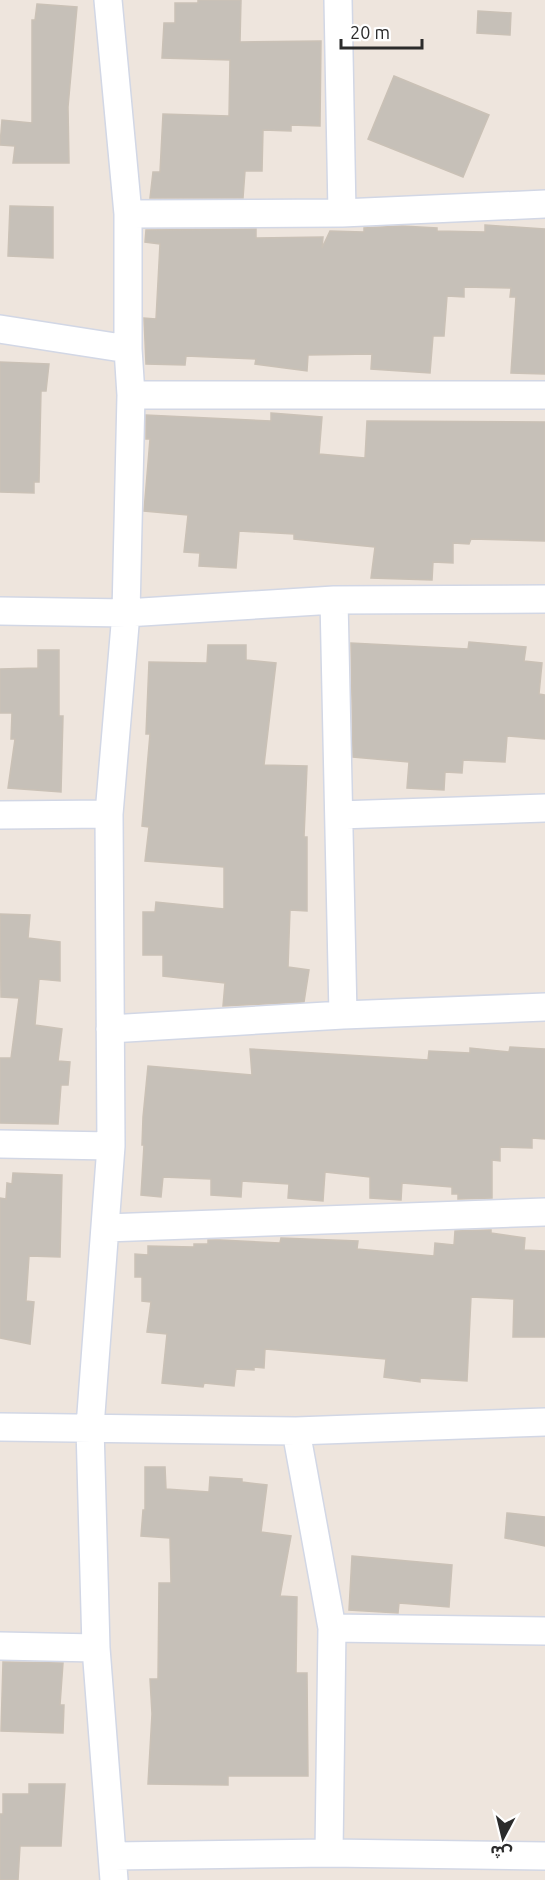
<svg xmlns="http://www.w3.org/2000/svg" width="545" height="1880" font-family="Ubuntu,'Noto Sans Arabic',sans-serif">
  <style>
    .building { fill: #c6c0b8; stroke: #cac1b6; stroke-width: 1.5 }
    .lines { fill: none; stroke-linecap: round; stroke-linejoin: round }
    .minor-casing { stroke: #d2d7e5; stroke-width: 30 }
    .minor { stroke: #fff; stroke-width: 27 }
  </style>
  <rect width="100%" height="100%" fill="#eee5dd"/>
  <!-- building -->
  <path class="building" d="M198,0H241L240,42L321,41L320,126L291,125V131L263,130L262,171H245L243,198H150L153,172H160L163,114L229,116L230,60L162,58L164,23H175V3H198Z
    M37,4L77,7L68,107L69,163H13L15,146L0,145L2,120L32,123V20H35Z
    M478,11L511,13L510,35L477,33Z
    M394,76L489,115L463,177L368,139Z
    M10,206L53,207V258L8,256Z
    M485,225L545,229V374L511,373L516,297H510L511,288L464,287V297L447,296L444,336H433L430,373L371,369L372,354L308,355L307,371L255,364L256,359L186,356L185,365L146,364L144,318L156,319L160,244L145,242L146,230L256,229V238L323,237L322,248L330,231L364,232V228L402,226L437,228V231L485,232Z
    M0,362L49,364L46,391H41L39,482H34V493L0,492Z
    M271,413L322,417L319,454L365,458L367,421L545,422V541L471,539L469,544L453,543V563L433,562L432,580L371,578L375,547L294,539V534L239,531L236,568L199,566L200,553L184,552L188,515L144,511L150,439H146V415L271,421Z
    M469,642L526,647L524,661L542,663L539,694L545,695V739L507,736L505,762L463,760L462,773L445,772L444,790L407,788L409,762L353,757L351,643L468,649Z
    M208,645H246V660L276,663L264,765L307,766L304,837H307V911L290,910L288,967L309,970L304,1002L223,1006L225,983L163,976V955H143V912H155L156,902L224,909V867L145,861L149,827L142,826L150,734H146L149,662L207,663Z
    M38,650H59V716H63L61,792L8,788L15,739H11L12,713H0V669L38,668Z
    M0,914L30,915L28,938L60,942V981L39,979L35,1025L62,1029L58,1061L70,1062L68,1085H61L58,1124L0,1123V1058H11L19,998L1,997Z
    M510,1047L545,1049V1139L532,1138V1148L500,1147V1161L492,1160V1198L458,1199V1194H452V1187L402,1183L401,1200L370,1198V1177L325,1172L323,1201L288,1198L289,1184L242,1181L241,1197L211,1195V1179L163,1177L161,1197L141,1195L144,1145H142L143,1117L148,1066L252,1075L250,1049L428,1060L429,1051L470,1053V1048L509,1052Z
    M13,1173L62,1175L60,1257L29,1256L26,1301L34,1302L30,1344L0,1338V1198L6,1199L7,1183L12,1184Z
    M491,1230V1233L525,1238L524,1250L545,1251V1337H513L514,1299L471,1297L467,1381L420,1378V1382L384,1377L386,1359L265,1349L264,1368L254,1367V1370L236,1369L234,1386L204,1383L203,1387L162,1383L167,1334L147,1332L151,1302L142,1301V1277H135V1254L148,1255V1246L194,1247V1244H208V1240H220L280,1243L281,1238L358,1241L357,1249L434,1256L435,1243L454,1245L455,1231Z
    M145,1467H165L166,1489L209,1492L210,1477L242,1479V1482L267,1485L261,1532L291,1536L280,1596L297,1597L296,1673H307L308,1776H228V1785L148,1784L152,1714L150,1679H158L159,1583H171L170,1538L141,1536L143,1510H145Z
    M507,1513L545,1517V1546L505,1538Z
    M352,1556L452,1565L449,1607L399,1603L398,1613L349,1610Z
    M3,1662L63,1663L60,1705H64L63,1733L1,1731Z
    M29,1784H65L61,1846H20L18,1880H0V1814H3V1794H29Z"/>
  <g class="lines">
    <defs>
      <path id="minor" d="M108,0L128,214V349L131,395L126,613L109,814L111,1146L90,1427L96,1648L114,1880
        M338,0L342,213
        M128,214L342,213L545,204
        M0,329L128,349
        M131,395H545
        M334,600L343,1015
        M0,611L126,613L334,600L545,599
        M0,815L109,814
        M339,815L545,808
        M110,1029L343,1015L545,1007
        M0,1144L111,1146
        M106,1228L545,1212
        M0,1427L296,1431L545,1422
        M296,1431L332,1628L329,1853
        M332,1628L545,1631
        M0,1646L96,1648
        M114,1856L329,1853L545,1856"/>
    </defs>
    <!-- minor casing -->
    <use href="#minor" class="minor-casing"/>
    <!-- minor -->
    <use href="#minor" class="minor"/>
  </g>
  <!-- north arrow -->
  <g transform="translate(503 1838) rotate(187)" stroke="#ffffff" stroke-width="4.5" paint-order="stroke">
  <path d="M0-4.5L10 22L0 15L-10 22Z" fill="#2b2b2b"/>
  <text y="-9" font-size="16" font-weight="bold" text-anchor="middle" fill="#2b2b2b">ش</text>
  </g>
  <!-- scale -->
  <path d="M341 39v9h81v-9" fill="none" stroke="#2b2b2b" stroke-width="3"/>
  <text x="350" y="39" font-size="18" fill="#2b2b2b" stroke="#ffffff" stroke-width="4.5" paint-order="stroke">20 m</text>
</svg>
